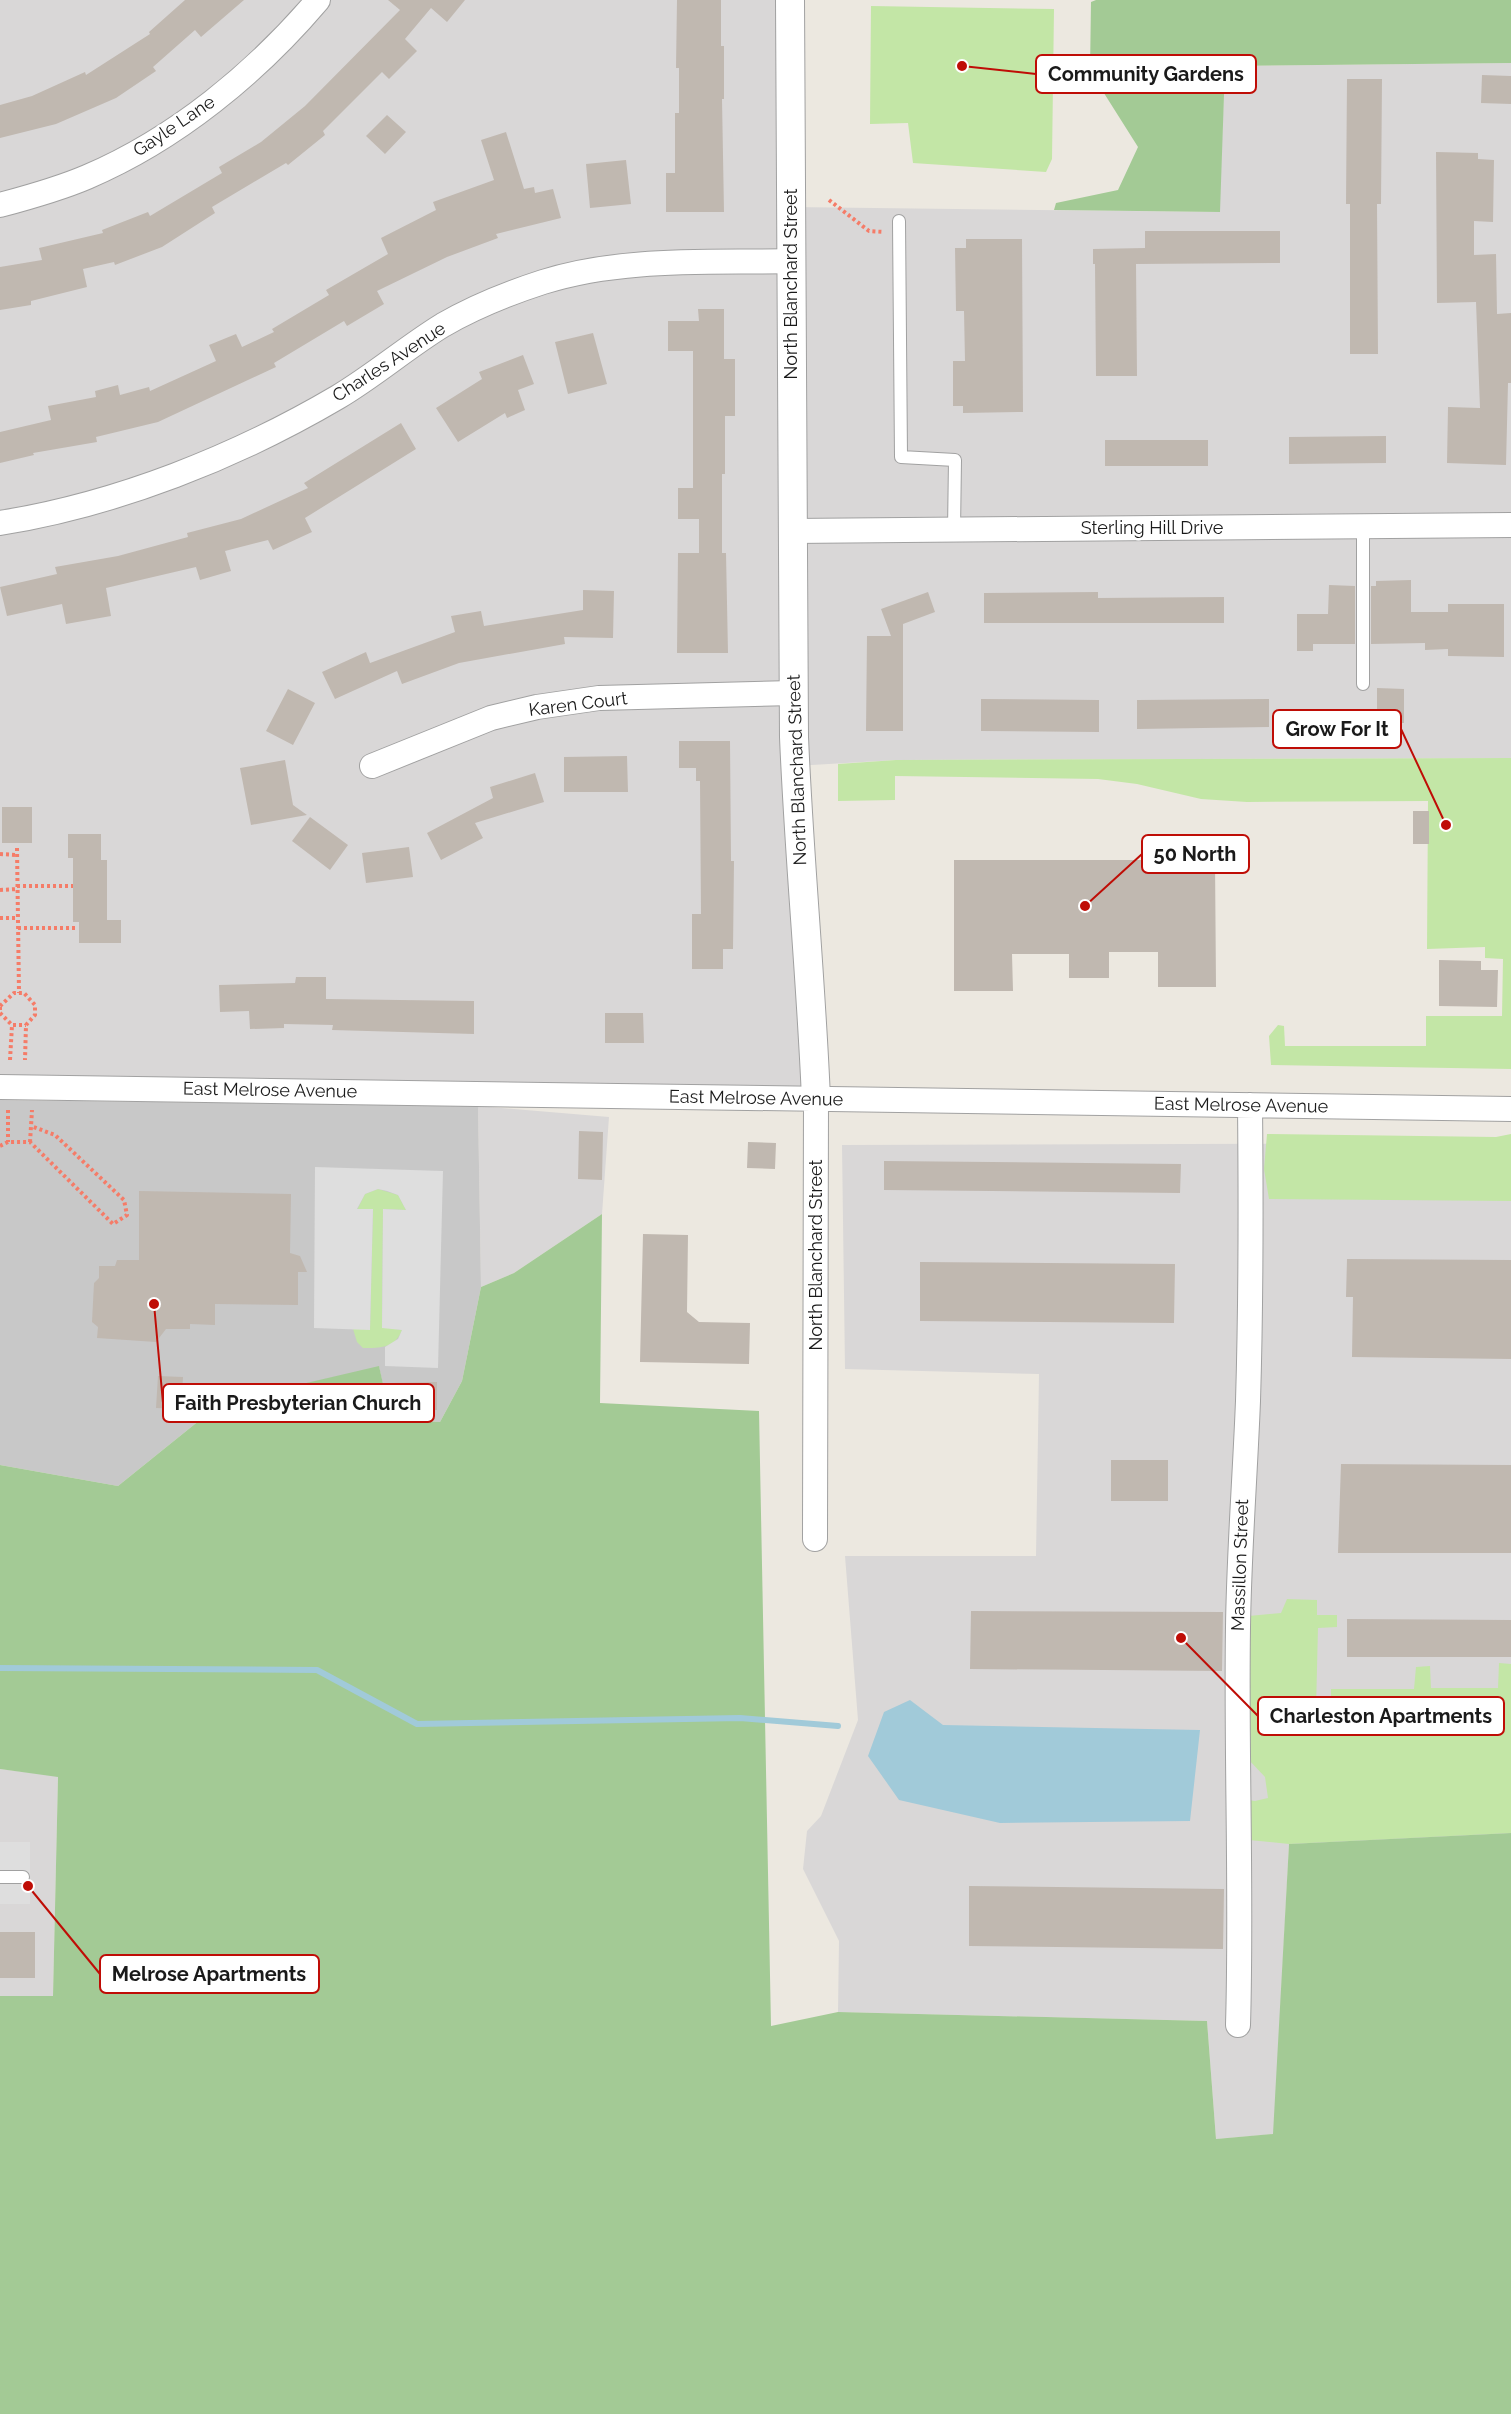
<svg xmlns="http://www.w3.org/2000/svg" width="1511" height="2414" font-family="Raleway,sans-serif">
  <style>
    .residential { fill: #d9d7d7 }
    .religious { fill: #c8c8c8 }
    .grass { fill: #c3e6a6 }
    .forest { fill: #a3ca95 }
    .parking { fill: #dedede }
    .water { fill: #a1cad9 }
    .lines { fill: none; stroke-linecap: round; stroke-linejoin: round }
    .stream { stroke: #a1cad9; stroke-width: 6 }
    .building { fill: #c0b8b0 }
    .service-casing { stroke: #a1a1a1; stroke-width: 14 }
    .minor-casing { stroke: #a1a1a1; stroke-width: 26 }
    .tertiary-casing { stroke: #a1a1a1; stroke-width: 30 }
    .path { stroke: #f57c68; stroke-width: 4; stroke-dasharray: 3 3; stroke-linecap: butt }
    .service { stroke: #fff; stroke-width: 12 }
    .minor { stroke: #fff; stroke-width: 24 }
    .tertiary { stroke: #fff; stroke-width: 28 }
    .labels { text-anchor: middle; stroke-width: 5; stroke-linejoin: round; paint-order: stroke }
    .street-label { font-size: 18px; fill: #1a1a1a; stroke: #fff }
    .leader { fill: none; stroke: #bf0d06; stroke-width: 2 }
    .callout-dot { fill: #bf0d06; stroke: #fff; stroke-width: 2 }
    .callout { fill: #fff; stroke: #bf0d06; stroke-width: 2 }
    .callout-label { font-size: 20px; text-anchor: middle; font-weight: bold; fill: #1a1a1a }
  </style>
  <rect width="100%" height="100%" fill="#ece8e0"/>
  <!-- residential -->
  <path class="residential" d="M0,0H790L791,207L1219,212L1225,66L1511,63V758L896,760L795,766L816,1099L0,1087Z
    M478,1106L609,1117L602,1214L514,1273L481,1287Z
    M1511,1143V1833L1289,1844L1274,2134L1216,2139L1207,2021L838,2012L839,1941L803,1869L807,1831L821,1816L858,1720L845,1556H1036L1039,1374L845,1369L842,1145Z
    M0,1769L58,1776L53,1997L0,1996Z"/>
  <!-- religious -->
  <path class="religious" d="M0,1100L478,1106L481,1287L462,1381L440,1422L391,1419L379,1367L221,1403L118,1486L0,1465Z"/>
  <!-- grass -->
  <path class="grass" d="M871,6L1054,9L1052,159L1046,172L913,163L908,123L870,124Z
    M1511,758V1069L1271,1065L1269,1036L1278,1025L1284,1026L1285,1046H1426V1016H1502L1503,959L1485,958V947L1427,949L1428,801L1247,802L1201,799L1137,784L1098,779L895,776V800L838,801V764L896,760Z
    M1267,1134L1496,1137L1511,1134V1201L1269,1199L1264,1169Z
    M378,1189L398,1195L406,1210L383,1209L382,1327L402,1330C395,1348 381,1348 363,1348L357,1342L353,1329H370L373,1209L357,1210L365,1194Z
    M1287,1599L1317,1600V1615H1337V1627L1318,1628L1316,1709L1331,1710V1689H1414L1416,1667L1430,1666L1431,1688H1498L1499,1663L1511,1664V1833L1289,1844L1249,1840L1247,1800L1255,1801L1268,1798L1265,1777L1248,1759L1249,1616L1281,1613Z"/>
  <!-- forest -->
  <path class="forest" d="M1096,0H1511V63L1225,66L1220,212L1054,210L1056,203L1118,190L1138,147L1090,71L1091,2Z
    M602,1214L600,1403L759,1411L771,2026L838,2012L1207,2021L1216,2139L1273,2134L1289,1844L1511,1833V2414H0V1996H53L58,1777L0,1769V1465L118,1486L221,1403L379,1366L391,1419L440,1422L462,1381L481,1287L514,1273Z"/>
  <!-- parking -->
  <path class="parking" d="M315,1167L443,1171L438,1368L385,1366V1347L398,1339L402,1330L382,1328L383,1209L406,1210L398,1195L387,1191L378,1189L365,1194L357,1209H373L370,1330L314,1328Z
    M0,1842H30V1904H0Z"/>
  <!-- water -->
  <path class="water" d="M910,1700L943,1725L1200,1730L1190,1821L1000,1823L899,1800L868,1756L884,1712Z"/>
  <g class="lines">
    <!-- stream -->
    <path class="stream" d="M0,1668L317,1670L417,1724L740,1718L838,1726"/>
  </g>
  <!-- building -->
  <path class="building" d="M185,0H244L201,37L195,30L153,67L156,71L116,98L56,124L0,138V105L32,96L85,72L86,75L150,34L149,32Z
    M388,0H465L447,22L431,8L405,39L417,51L389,79L382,72L323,131L325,135L288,165L286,163L212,207L215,213L162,247L115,265L114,262L83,269L87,287L31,301V305L0,310V267L42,260L39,248L103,233L102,230L148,212L150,216L222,173L219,167L261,142L305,106L400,10Z
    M677,0H721V46H724V99H722L724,212H666V173H675V113H679V68H676Z
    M1482,75L1511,76V104L1481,103Z
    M1347,79H1382L1381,204H1377L1378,354H1350V204H1346Z
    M387,115L406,132L385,154L366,136Z
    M506,132L524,189L534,187L535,193L553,189L561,218L496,234L498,238L447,257L377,291L384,304L347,326L344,321L274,363L276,367L158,422L96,437L97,442L33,453L34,455L0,463V432L51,420L48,406L96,397L95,391L118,385L120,395L149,387L150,391L216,361L209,345L236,334L242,347L274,332L272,329L329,295L326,290L388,254L381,238L436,210L433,202L494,180L481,140Z
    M1436,152L1478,153V159L1494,160L1493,222L1474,221V255L1496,254L1497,314L1511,313V383H1508L1506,465L1447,463L1448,407L1480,408L1476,302L1437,303Z
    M626,160L631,204L590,208L586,164Z
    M1145,231H1280V263L1136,264L1137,376H1096L1095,264H1093V249L1145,248Z
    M966,239H1022L1023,412L963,413V406H953V361H965L964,311H956L955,248H966Z
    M698,309H724V359H735V416H725V474H722V553H726L728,653H677L678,553H699V519H678V488H693V351H668V321H699Z
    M593,333L607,384L568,394L555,342Z
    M523,355L534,384L518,390L525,410L507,418L505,413L458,442L436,408L482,379L479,372Z
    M401,423L416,449L305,518L312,532L273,550L268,540L225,551L231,571L200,580L196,567L106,588L111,616L66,624L62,604L7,616L0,587L57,574L55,567L118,556L188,537L187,533L241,519L308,488L304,483Z
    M1386,436V463L1289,464V437Z
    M1105,440H1208V466H1105Z
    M1411,580V612H1448V604H1504V657L1448,656V649L1425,650V643L1371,644V586H1376V581Z
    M1329,585L1355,586V644H1313V651H1297V614H1328Z
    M583,590L614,591L613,638L564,637L565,644L459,663L402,684L397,671L335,699L322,672L366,652L370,663L455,632L451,616L481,611L484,626L583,610Z
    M928,592L935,612L903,624V731H866L867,636H891L881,609Z
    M1098,592V598L1224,597V623H984V593Z
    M1377,688L1404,689V723H1377Z
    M288,689L315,703L293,745L266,731Z
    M981,699L1099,700V732L981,731Z
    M1269,699V727L1137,729V700Z
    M679,741H730L731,861H734L733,949H723V969H692V914H701L700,781H696V768H679Z
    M627,756L628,792H564V757Z
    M285,760L293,805L307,815L251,825L240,768Z
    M535,773L544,802L475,823L483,838L441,860L427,833L493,798L490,787Z
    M2,807H32V843H2Z
    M1413,811H1429V844H1413Z
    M310,817L348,845L330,870L292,841Z
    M68,834H101V860H107V920H121V943H79V922H73V858H68Z
    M409,847L413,877L366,883L362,853Z
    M954,860H1215L1216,987H1158V952H1109V978H1069V954H1012L1013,991H954Z
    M1439,960L1481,961V970H1498L1497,1007L1439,1006Z
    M296,977H326V999L474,1001V1034L332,1030L333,1025L284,1024V1028L250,1029L249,1011L220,1012L219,985L295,983Z
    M605,1013H643L644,1043H605Z
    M579,1131L603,1132L602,1180L578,1179Z
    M748,1142L776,1143L775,1169L747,1168Z
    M884,1161L1181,1164L1180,1193L884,1190Z
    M139,1191L291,1194L290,1253L300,1256L307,1272H298V1305L215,1304V1325L190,1324V1329H166L156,1342L97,1338L98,1327L92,1322L94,1283L99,1278V1266H115L117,1260H139Z
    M643,1234L688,1235L687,1312L699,1322L750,1323L749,1364L640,1362Z
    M1347,1259L1511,1260V1359L1352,1357L1353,1297H1346Z
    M920,1262L1175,1264L1174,1323L920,1321Z
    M158,1376L183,1377L181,1409L156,1408Z
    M437,1382V1410H392L391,1383Z
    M1111,1460H1168V1501H1111Z
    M1341,1464L1511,1465V1553H1338Z
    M971,1611L1223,1612L1222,1671L970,1669Z
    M1347,1619L1511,1620V1657H1347Z
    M969,1886L1224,1889L1223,1949L969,1946Z
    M0,1932H35V1978H0Z"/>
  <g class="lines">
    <defs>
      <path id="service" d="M899,221L901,457L955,460L954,530
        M1363,527V684
        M0,1877H23"/>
      <path id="minor" d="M0,205C30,197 59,189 87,177C176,139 256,73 318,0
        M0,523C118,504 236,457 338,397C375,375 407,347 443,325C474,307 509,293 543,282C622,257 709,263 791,261
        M792,531L1511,525
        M372,766L491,718L537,707L599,698L793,693
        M0,1087L1511,1109
        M815,1539L816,1099
        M1238,2025C1242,1892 1236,1760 1238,1627C1239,1552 1245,1477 1248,1401C1251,1303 1251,1204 1250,1105"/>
      <path id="tertiary" d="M790,0L794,737C799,858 811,978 816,1099"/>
    </defs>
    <!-- service casing -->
    <use href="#service" class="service-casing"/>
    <!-- minor casing -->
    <use href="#minor" class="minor-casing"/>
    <!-- tertiary casing -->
    <use href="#tertiary" class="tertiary-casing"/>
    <!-- path -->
    <path class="path" d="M829,200L869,231L884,232
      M17,848L19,993
      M0,854L17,855
      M17,886H73
      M0,890L18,889
      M0,918H18
      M18,928H75
      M0,1006L14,993H24L35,1005V1015L26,1025L25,1060
      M0,1007V1013L12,1025H26
      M10,1060L12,1025
      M8,1110V1142
      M30,1142L32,1110
      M0,1146L8,1142H30L113,1224L127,1215L124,1200L55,1135L31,1126"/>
    <!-- service -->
    <use href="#service" class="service"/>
    <!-- minor -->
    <use href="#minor" class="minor"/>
    <!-- tertiary -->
    <use href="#tertiary" class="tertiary"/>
  </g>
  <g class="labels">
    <!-- street labels -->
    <g class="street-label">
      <text transform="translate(174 126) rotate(-34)" y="6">Gayle Lane</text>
      <text transform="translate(791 284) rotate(-90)" y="6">North Blanchard Street</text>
      <text transform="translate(389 362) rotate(-33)" y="6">Charles Avenue</text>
      <text x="1152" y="534">Sterling Hill Drive</text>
      <text transform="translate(578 704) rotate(-7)" y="6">Karen Court</text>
      <text transform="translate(797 770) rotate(-92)" y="6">North Blanchard Street</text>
      <text transform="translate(270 1090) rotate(1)" y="6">East Melrose Avenue</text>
      <text transform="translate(756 1098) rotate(1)" y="6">East Melrose Avenue</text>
      <text transform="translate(1241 1105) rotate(1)" y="6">East Melrose Avenue</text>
      <text transform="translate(816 1255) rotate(-90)" y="6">North Blanchard Street</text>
      <text transform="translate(1240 1565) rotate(-88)" y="6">Massillon Street</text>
    </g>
  </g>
  <!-- callouts -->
  <path class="leader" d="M962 66L1036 74M1446 825L1401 729M1085 906L1142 854M154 1304L163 1403M1181 1638L1258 1716M28 1886L100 1974"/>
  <g class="callout-dot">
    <circle cx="962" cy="66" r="6"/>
    <circle cx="1446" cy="825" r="6"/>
    <circle cx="1085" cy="906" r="6"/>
    <circle cx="154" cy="1304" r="6"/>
    <circle cx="1181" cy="1638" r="6"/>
    <circle cx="28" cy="1886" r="6"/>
  </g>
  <g class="callout">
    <rect x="1036" y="55" width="220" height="38" rx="6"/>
    <rect x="1273" y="710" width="128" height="38" rx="6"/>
    <rect x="1142" y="835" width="107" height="38" rx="6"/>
    <rect x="163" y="1384" width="271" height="38" rx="6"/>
    <rect x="1258" y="1697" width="246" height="38" rx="6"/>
    <rect x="100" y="1955" width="219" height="38" rx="6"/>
  </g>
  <g class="callout-label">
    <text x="1146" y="81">Community Gardens</text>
    <text x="1337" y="736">Grow For It</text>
    <text x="1195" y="861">50 North</text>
    <text x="298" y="1410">Faith Presbyterian Church</text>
    <text x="1381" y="1723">Charleston Apartments</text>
    <text x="209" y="1981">Melrose Apartments</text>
  </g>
</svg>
